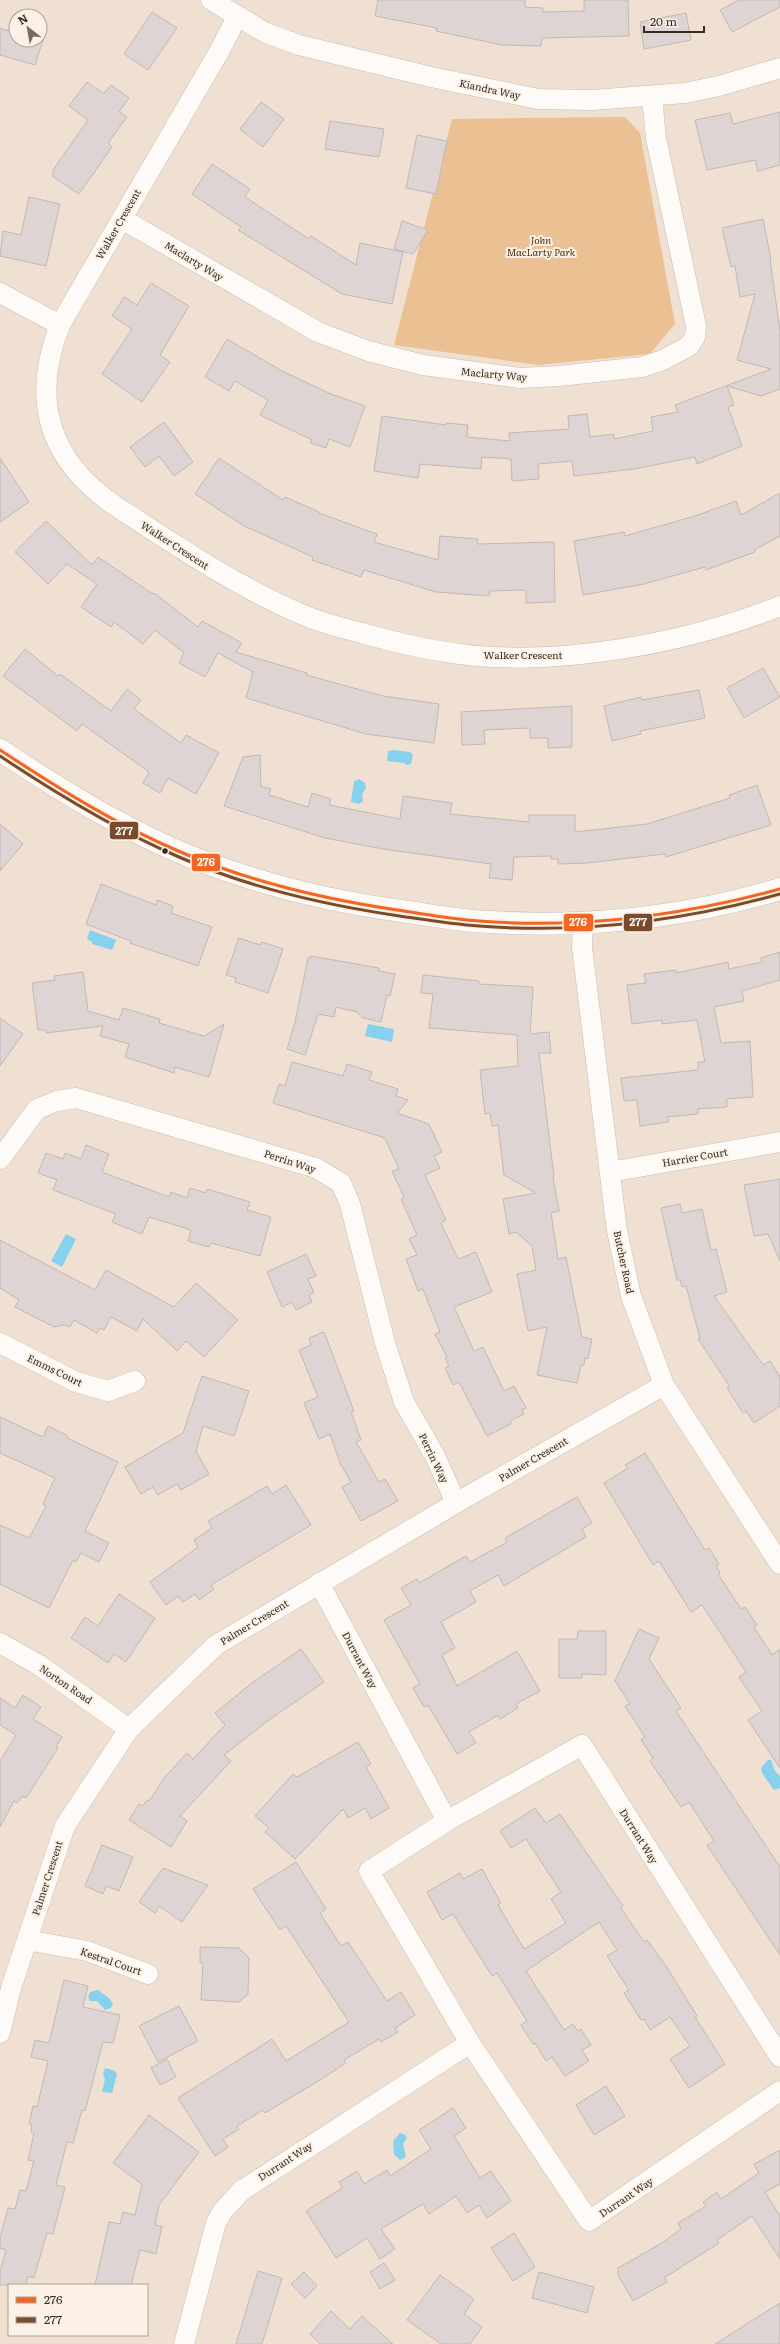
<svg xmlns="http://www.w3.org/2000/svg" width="780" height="2344" font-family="Literata,serif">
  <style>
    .green { fill: #ebc093 }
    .water { fill: #87d1ee }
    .building { fill: #ded4d4; stroke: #c1b8b7 }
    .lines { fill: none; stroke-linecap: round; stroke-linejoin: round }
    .street-casing { stroke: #c8bdb2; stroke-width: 21 }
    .secondary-casing { stroke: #c8bdb2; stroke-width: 23 }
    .street { stroke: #fdfaf8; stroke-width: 20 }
    .secondary { stroke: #fdfaf8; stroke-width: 22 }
    .bus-1-casing { stroke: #fcf1e6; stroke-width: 6 }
    .bus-2-casing { stroke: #fcf1e6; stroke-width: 6 }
    .bus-1 { stroke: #f26522; stroke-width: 3 }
    .bus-2 { stroke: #7a4b2a; stroke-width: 3 }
    .bus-dot { fill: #362b21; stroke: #fcf1e6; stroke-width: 1.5 }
    .labels { text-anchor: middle; stroke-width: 4; stroke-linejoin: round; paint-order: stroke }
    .street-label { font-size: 10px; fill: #362b21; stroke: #fcf1e6 }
    .park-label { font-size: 10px; font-style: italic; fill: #4a2e0f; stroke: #fcf1e6 }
    .line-badge { stroke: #fcf1e6; stroke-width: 1.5 }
    .badge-label { font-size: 11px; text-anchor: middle; font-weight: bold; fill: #fff }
  </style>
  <rect width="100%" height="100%" fill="#efe0d2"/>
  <!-- green -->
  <path class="green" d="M625,117L640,133L675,324L650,354L538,365L394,345L452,119Z"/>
  <!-- water -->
  <path class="water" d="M394,750L410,752L413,755L411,764L406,765L405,763L387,761L388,751Z
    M359,779L365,783L366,788L362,794L363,801L359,804L351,802L354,781Z
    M90,930L116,940L112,950L92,944V942L87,939Z
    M368,1024L394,1029L392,1042L365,1036Z
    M66,1234L76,1239L62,1267L51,1261Z
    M768,1760H771L775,1771L780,1776V1788L774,1790L762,1773L761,1768Z
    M98,1990L109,1998L113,2004L111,2008L105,2010L97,2001H90L88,1997L90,1992Z
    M105,2068L115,2071L117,2074L112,2093L102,2092L105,2079L103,2075Z
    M400,2133L404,2134L407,2138L403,2144L406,2157L400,2160L394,2154L393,2141Z"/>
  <!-- building -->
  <path class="building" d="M378,0H525V7L543,8V12L584,11V0H628L629,36L542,38L541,46L502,45L436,31L437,28L375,16Z
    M739,0H780V7L732,32L720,10Z
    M152,12L177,28L148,70L124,54Z
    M686,13L691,40L644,49L640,22Z
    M0,28L16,33V40H43L35,65L0,55Z
    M87,82L104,94L111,85L129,98L119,112L127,117L108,143L112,147L79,194L53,177V170L88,120L69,106Z
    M261,102L284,119L263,147L240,129Z
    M780,112V165L758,171L755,160L707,170L695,120L730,113L733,124Z
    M330,121L384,129L379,157L325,149Z
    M417,135L447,141L436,194L406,188Z
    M212,164L250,189L245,197L309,239L311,236L356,265L360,243L403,252L392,304L342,294L238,230L241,227L192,194Z
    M29,197L60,204L46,266L0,256L3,231L21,235Z
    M763,219L771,259H770L780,331V389L761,396L727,386L734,405L728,407L742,446L697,464L695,457L634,469L574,476L572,461L538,464L539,479L512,481L511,459L482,457L481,469L420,464L418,478L374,471L382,416L446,425V423L468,425L467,437L510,441L509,433L569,429L568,416L587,414L590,437L614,434V439L653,431L651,417L678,412L675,405L771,369L737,360L755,294L740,297L735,266L731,267L722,228Z
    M402,221L428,230L413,254L394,249Z
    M151,283L189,306L160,355L170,362L142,402L102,374L132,329L112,316L124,297L137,305Z
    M227,339L282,371L331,394L365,406L350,447L329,439L326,448L310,443L312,440L260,415L268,400L235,381L229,391L205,377Z
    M164,422L193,462L174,476L159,456L145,467L130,447Z
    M0,458L29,502L0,522Z
    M219,458L283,500L285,497L319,512V513L377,534L374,542L438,560L440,536L478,539L477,544L554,542L555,602L526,603V590L490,591L489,596L436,592L364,570L361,577L312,560L313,557L244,526L195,494Z
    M780,493V536L754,550L755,552L706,570L705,567L644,584L583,595L574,541L624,532L625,536L695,516L736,501L741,515Z
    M46,521L92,565L98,557L153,594L154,593L198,627L202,621L242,643L236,652L307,673L306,675L383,696L439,704L434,743L366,734L246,698L253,672L218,653L205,677L179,663L184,653L155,630L143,644L114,622L111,627L81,607L97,584L67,564L48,584L15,552Z
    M25,649L58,676L60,674L111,711L127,689L141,700L134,709L181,743L186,735L219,753L196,794L168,778L160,793L143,783L149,772L82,724L77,731L3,676Z
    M763,668L780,697L744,718L727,688Z
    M699,690L705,718L640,731L641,734L612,741L604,706L641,697L642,700Z
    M572,706V747L548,748V738H530V728L484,730L485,744L462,745L461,712Z
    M260,755L261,786L271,789L269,795L308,807L312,793L331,799L329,805L400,819L403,796L452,803L450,814L529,822V815H575V832L647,824L730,798L729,795L757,785L771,825L666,857L665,854L587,863L558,864V859H551V856L514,857L512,880L489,878L491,864L383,849L325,838L224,806L243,757Z
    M0,824L23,844L0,871Z
    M101,884L156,905L157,900L173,906L171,913L212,927L198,966L130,943L131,941L86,924Z
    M239,938L260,945L262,942L283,949L268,993L235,982L236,978L226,975Z
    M780,952V980L742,991L744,1001L714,1007L721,1043L750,1041L753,1097L727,1099V1107L698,1109V1114L667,1117L669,1122L640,1126L637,1100L624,1101L621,1078L698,1070V1062H705L697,1020L662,1024V1020L632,1024L627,985L646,983L644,974L676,970V973L728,962L729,969L762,962L761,958Z
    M311,956L379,968V971L395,974L390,996L387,995L381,1022L363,1018L357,1012L336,1007L334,1017L318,1014L305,1055L287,1049L295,1022L308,958H311Z
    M83,972L88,1011L119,1020L123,1008L160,1019L159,1023L204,1036L224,1024L209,1077L175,1067L174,1073L125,1057L129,1044L100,1036L103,1026L46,1033V1030H38L32,983L55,980L54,976Z
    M423,975L479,981V984L533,987L530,1034L549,1032L551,1053H539L554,1177H553L559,1211L551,1213L558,1259L566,1257L582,1337L592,1339L588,1359L585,1358L584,1365H581L577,1383L537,1375L547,1327L528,1331L517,1274L536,1270L532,1246L516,1232L509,1234L503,1199L536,1193L504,1175L498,1125L492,1126L490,1113L485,1114L480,1070L518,1066L517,1035L429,1028L433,994L421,993Z
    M0,1018L23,1034L0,1066Z
    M292,1062L343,1076L347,1064L372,1072L369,1080L398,1089L396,1096L408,1100L397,1113L429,1124L442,1152L434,1156L440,1168L425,1175L446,1220L441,1223L458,1259L476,1252L492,1292L454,1307L474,1351L483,1347L504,1391L514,1386L526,1408L522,1409L524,1414L510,1421L511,1424L487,1436L459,1382L453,1385L445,1368L449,1366L445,1358L447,1357L435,1334L440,1332L423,1289L418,1291L406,1259L417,1255L409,1239L417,1235L401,1199L404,1197L392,1171L399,1169L385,1138L273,1103L279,1084L285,1086Z
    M86,1145L109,1154L102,1172L169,1197L171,1192L187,1198L190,1188L206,1193L207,1189L250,1202L247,1210L271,1217L260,1256L211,1243L209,1247L188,1241L191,1230L149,1217L142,1234L112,1222L116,1214L53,1190L57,1180L38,1173L46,1153L63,1159L65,1153L81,1159Z
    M780,1179V1261L768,1234L754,1236L744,1185Z
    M680,1204L682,1213L702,1209L711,1250L716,1249L727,1292L714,1296L763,1365L770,1361L780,1377V1406L754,1423L746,1411L743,1413L727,1388L730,1387L698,1339L700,1338L686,1286L682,1287L680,1280H677L661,1208Z
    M0,1240L95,1290L106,1270L174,1307L196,1283L238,1320L204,1357L186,1341L177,1351L143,1319L137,1331L111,1317L104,1330L100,1328L97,1333L74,1320L70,1327L64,1325L54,1327L15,1307L19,1300L0,1288Z
    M306,1254L316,1276L308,1279L314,1293L309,1295L312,1302L296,1310L292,1302L282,1307L267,1272Z
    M324,1332L354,1411L351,1412L361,1440L356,1442L379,1482L385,1479L398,1501L361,1521L342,1487L351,1482L340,1463L330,1434L319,1439L304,1403L318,1397L299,1350L311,1345L309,1338Z
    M202,1376L249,1391L234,1436L203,1426L196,1451L209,1474L181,1490L177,1484L158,1495L153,1487L141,1494L125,1467L183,1433Z
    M0,1417L43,1437L48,1426L68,1436L67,1438L118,1462L85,1531L109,1543L99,1562L81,1553L76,1562L73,1560L49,1608L0,1584V1525L29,1538L46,1506L43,1504L55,1478L0,1453Z
    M645,1453L705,1550L709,1548L719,1564L716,1565L720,1573L718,1574L741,1609L745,1607L757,1625L754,1627L772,1655L780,1649V1768L748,1720L762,1711L739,1677L746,1672L702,1605L691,1612L659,1561L653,1565L604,1483L628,1468L625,1465Z
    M286,1485L311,1525L211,1585L214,1589L199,1600L195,1594L183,1602L178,1596L166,1605L150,1582L198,1547L194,1540L212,1528L208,1521L267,1486L272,1494Z
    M577,1497L592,1523L582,1529L586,1537L504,1586L498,1575L470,1591L476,1602L441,1622L455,1648L442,1655L457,1686L517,1651L540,1691L516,1704L518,1708L500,1719L498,1715L469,1732L476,1743L457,1754L428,1705L424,1707L413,1688L420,1684L384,1620L411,1605L401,1588L417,1579L419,1583L466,1556L470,1562L507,1542L505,1538Z
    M119,1594L155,1618L126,1662L114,1654L108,1663L71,1638L85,1617L98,1626Z
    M639,1629L659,1638L649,1659L681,1708L676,1711L780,1867V1955L707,1845L714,1841L689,1802L681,1807L650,1761L653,1758L641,1740L645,1737L625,1706L630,1704L615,1681Z
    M578,1631H606V1675L582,1674V1678H559V1639H577Z
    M301,1649L324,1682L269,1720L224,1755L231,1761L180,1816L187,1821L171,1847L129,1820L139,1804L143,1806L147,1800L149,1801L165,1777L187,1753L193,1759L225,1725L215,1713L252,1683Z
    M23,1695L41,1707L33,1719L62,1737L56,1746L58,1748L26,1798L22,1796L17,1803L14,1801L0,1827V1761L16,1735L0,1725V1698L15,1708Z
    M358,1742L371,1764L366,1767L389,1808L371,1819L365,1808L348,1818L343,1809L295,1859L265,1832L269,1828L255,1816L293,1774L297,1777Z
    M535,1808L546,1823L560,1814L623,1906L621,1908L644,1942L647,1940L666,1966L697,2016L695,2017L725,2064L689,2088L670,2059L690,2046L670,2017L650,2030L644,2019L641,2020L624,1993L629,1990L607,1956L617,1950L599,1922L526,1971L564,2030L573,2024L578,2031L581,2029L591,2045L582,2050L589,2061L565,2076L552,2057L546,2061L535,2043L533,2044L521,2025L527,2021L497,1973L492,1976L453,1914L442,1920L427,1892L460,1873L463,1879L482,1869L501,1903L498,1905L524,1949L566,1923L551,1899L561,1892L526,1839L511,1848L500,1831Z
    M102,1845L133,1857L119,1891L106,1886L103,1894L85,1886Z
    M296,1862L326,1909L320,1913L341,1946L348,1942L387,2001L401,1992L415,2015L395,2028L398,2032L381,2042L379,2039L344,2060L346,2063L320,2080L265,2113L263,2110L237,2126L239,2129L223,2139L228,2147L215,2156L178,2098L272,2039L286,2061L349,2022L286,1926L280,1930L253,1889Z
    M163,1868L208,1885L182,1922L159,1906L155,1913L139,1902Z
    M200,1947L239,1948L249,1958L248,1994L239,2002L201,2000L203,1963H200Z
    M64,1980L88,1986L83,2007L120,2015L113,2043L103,2042L85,2111L82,2110L73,2143L67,2142L56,2185L65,2187L53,2234L47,2233L34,2278L28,2276L26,2285H0V2271L6,2250L0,2248V2238L8,2208L15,2209L20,2190L26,2191L34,2161L28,2160L34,2133L31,2132L32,2125L29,2124L33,2106L37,2107L48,2061L31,2057L35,2040L49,2043Z
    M179,2006L198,2041L158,2062L139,2026Z
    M167,2059L176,2077L160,2085L151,2068Z
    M606,2086L625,2116L594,2135L576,2105Z
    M453,2108L466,2128L454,2136L480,2178L491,2171L511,2201L487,2218L479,2205L467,2213L456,2196L429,2214L423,2204L381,2229L395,2249L380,2259L367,2238L336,2258L306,2211L342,2188L339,2182L357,2171L364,2184L387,2170L390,2176L431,2149L419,2130Z
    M149,2115L199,2152L159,2205L155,2225L162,2226L156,2254L140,2250L131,2285H95L109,2222L120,2224L123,2212L135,2215L142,2184L113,2163Z
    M780,2150V2184L765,2192L780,2216V2259L752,2216L717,2240L719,2243L664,2278L667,2282L633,2301L618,2275V2268L662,2243L681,2229L678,2223L706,2206L703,2202L717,2192L721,2199L759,2173L754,2164Z
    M514,2233L535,2267L513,2281L491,2248Z
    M384,2263L395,2280L380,2289L370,2272Z
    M258,2271L282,2278L262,2344H236Z
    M304,2272L317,2286L305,2298L291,2284Z
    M539,2272L594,2287L587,2313L532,2298Z
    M440,2275L474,2299L464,2314L482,2327L470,2344H441L407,2320Z
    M780,2303V2344H715Z
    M331,2311L350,2329L362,2316L393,2344H320L310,2334Z"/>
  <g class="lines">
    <defs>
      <path id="street" d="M211,0L266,33L299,45L431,77L538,99L593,100L685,93L719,86L780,68
        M237,17L220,50L60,325C31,399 48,459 114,505C175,545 234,585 301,614C321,623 342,628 362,633C394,642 427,650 460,654C558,667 688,643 780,606
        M122,219L318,332L368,351L423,365L520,378L559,376L642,367L663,360L689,346L695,337L696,326L656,138L652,97
        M0,293L60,325
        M583,923L582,947L617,1231L631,1296L664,1385L780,1564
        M0,1159L37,1109L57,1101L76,1098L316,1168L341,1183L350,1204L385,1343L404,1402L435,1456L456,1503
        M610,1172L780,1142
        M0,1343L76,1382L108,1391L135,1381
        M319,1583L447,1821
        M0,1643L39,1665L129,1729
        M27,1940L87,1951L148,1974
        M0,2033L11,1988L65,1826L129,1729L216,1645L456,1503L664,1385
        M780,2057L582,1745L447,1821L369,1871L470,2043L589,2221L780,2091
        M184,2344L216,2223L222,2212L241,2191L470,2043"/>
      <path id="secondary" d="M0,750C66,794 134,836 209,864C271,887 335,902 401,911C431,915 461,921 491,922C588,928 687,917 780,889"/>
    </defs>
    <!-- street casing -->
    <use href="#street" class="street-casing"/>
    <!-- secondary casing -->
    <use href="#secondary" class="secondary-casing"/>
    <!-- street -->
    <use href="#street" class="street"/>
    <!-- secondary -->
    <use href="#secondary" class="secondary"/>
    <defs>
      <path id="bus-1" d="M0,750C58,788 118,826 183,853C251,882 323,899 397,910C424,914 451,919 479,921C581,929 681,916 780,889"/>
      <path id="bus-2" d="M0,756C57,794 116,830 179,857C247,887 320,904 393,915C421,919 450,924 479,926C581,934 682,921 780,894"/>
    </defs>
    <!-- bus-1 casing -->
    <use href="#bus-1" class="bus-1-casing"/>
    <!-- bus-2 casing -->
    <use href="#bus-2" class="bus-2-casing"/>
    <!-- bus-1 -->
    <use href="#bus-1" class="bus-1"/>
    <!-- bus-2 -->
    <use href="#bus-2" class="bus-2"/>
  </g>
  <!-- markers -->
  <circle class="bus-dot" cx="165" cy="851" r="3.5"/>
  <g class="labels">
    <!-- street labels -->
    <g class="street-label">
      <text transform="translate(490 89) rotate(12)" y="4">Kiandra Way</text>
      <text transform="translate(118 224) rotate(-60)" y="4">Walker Crescent</text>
      <text transform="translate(194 261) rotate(31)" y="4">Maclarty Way</text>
      <text transform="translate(494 374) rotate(5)" y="4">Maclarty Way</text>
      <text transform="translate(175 545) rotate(33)" y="4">Walker Crescent</text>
      <text x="523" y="659">Walker Crescent</text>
      <text transform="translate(695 1157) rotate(-10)" y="4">Harrier Court</text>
      <text transform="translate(290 1161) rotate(18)" y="4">Perrin Way</text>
      <text transform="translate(624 1262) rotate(78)" y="4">Butcher Road</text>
      <text transform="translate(55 1370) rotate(26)" y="4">Emms Court</text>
      <text transform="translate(434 1458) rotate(64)" y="4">Perrin Way</text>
      <text transform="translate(533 1459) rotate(-30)" y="4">Palmer Crescent</text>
      <text transform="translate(254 1622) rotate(-31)" y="4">Palmer Crescent</text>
      <text transform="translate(360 1660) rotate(62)" y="4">Durrant Way</text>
      <text transform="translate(66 1684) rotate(34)" y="4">Norton Road</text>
      <text transform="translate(639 1836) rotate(58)" y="4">Durrant Way</text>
      <text transform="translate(47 1878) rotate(-72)" y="4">Palmer Crescent</text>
      <text transform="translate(111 1961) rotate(19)" y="4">Kestral Court</text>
      <text transform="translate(285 2161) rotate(-33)" y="4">Durrant Way</text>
      <text transform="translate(626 2197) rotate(-34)" y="4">Durrant Way</text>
    </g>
    <!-- park labels -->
    <g class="park-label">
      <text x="541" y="244">John<tspan x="541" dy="12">MacLarty Park</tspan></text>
    </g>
  </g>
  <g class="line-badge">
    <rect x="109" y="821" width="30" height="19" rx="4" fill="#7a4b2a"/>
    <rect x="191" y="853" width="30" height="19" rx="4" fill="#f26522"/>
    <rect x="563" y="913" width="31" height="19" rx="4" fill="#f26522"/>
    <rect x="623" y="913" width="30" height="19" rx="4" fill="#7a4b2a"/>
  </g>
  <g class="badge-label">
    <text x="124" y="835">277</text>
    <text x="206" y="866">276</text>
    <text x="578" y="926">276</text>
    <text x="638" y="926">277</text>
  </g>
  <!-- legend -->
  <rect x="8" y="2284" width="140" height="52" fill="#fcf1e6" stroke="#ada297"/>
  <rect x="16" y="2297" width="20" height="6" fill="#f26522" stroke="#ada297"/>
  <text x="44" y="2304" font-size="12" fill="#362b21">276</text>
  <rect x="16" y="2317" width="20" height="6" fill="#7a4b2a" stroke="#ada297"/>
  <text x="44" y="2324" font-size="12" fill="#362b21">277</text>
  <!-- north arrow -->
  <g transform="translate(28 28) rotate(329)"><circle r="19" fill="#fcf1e6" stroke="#ada297"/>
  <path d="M0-3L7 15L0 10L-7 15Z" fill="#776a5f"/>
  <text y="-6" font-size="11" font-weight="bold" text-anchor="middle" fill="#362b21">N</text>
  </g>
  <!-- scale -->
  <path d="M644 26v6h60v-6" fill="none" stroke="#362b21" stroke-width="2"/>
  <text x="650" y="26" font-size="12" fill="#362b21" stroke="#fcf1e6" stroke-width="3" paint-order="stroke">20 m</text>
</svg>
